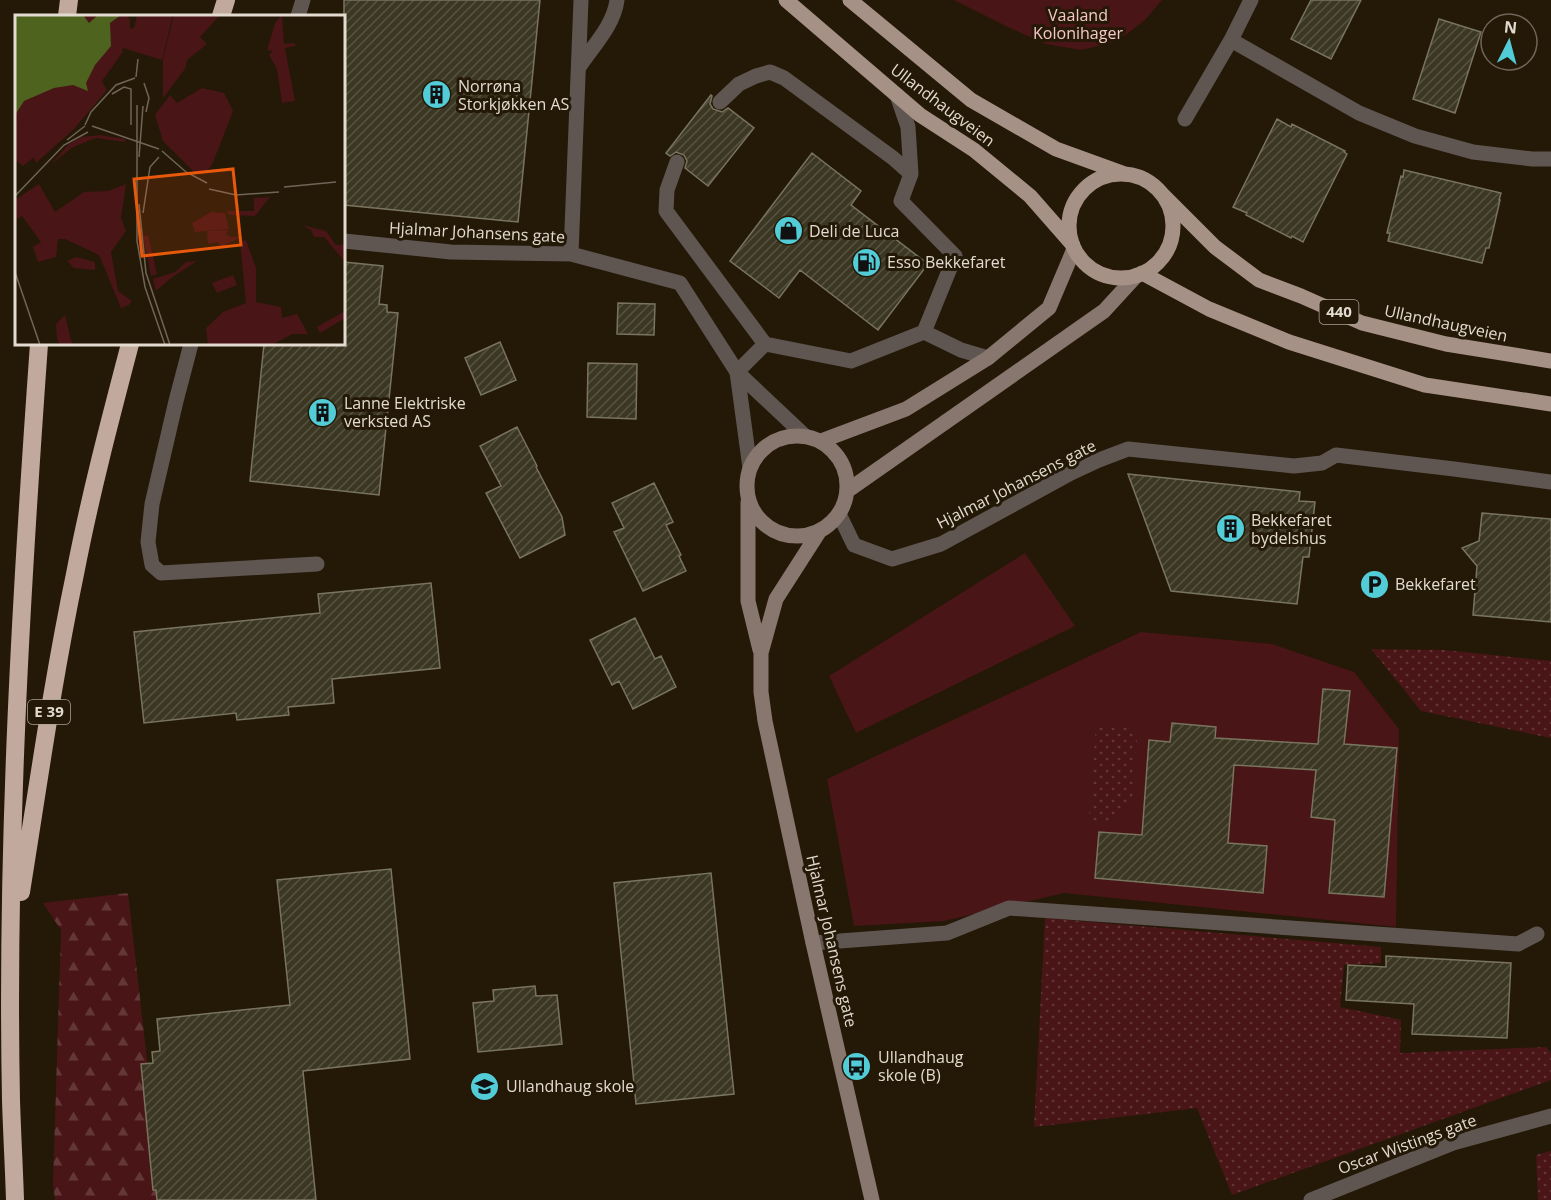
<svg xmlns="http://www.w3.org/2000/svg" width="1551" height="1200" font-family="'Open Sans',sans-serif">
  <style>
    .green { fill: #491517 }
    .forest { fill: url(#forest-firs) }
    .park { fill: url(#park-dots) }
    .building { fill: url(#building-hatch); stroke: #78745d; stroke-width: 1.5 }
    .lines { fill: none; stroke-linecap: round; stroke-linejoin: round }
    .lane { stroke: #605651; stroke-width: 15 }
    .street { stroke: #605651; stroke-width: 15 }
    .secondary { stroke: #87776f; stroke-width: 15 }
    .primary { stroke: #a69187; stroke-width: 15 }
    .highway { stroke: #c2a99d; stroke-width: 18 }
    .labels { text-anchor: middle; stroke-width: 6; stroke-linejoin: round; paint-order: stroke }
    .shield { fill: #241807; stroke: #aaa094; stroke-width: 1.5 }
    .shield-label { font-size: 15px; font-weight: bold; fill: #e3dbd0 }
    .park-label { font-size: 16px; fill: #f5c8c6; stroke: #241807 }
    .poi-label { font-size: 16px; fill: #e3dbd0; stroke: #241807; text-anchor: start }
    .street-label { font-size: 16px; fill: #e3dbd0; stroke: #241807 }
    .inset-road { fill: none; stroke: #706657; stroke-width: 1.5 }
    .view { fill: #e8590c; fill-opacity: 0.15; stroke: #e8590c; stroke-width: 3 }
    .inset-edge { fill: none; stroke: #e3dbd0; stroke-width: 3 }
  </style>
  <defs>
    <pattern id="forest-firs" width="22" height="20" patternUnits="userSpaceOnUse" patternTransform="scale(1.5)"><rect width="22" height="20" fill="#491517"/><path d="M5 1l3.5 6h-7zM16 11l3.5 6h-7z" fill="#633638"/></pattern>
    <pattern id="park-dots" width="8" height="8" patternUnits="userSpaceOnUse" patternTransform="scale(1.5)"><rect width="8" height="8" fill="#491517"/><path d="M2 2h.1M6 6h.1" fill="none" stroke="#633638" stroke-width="1.8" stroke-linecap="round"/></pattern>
    <pattern id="building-hatch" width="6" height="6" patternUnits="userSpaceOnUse" patternTransform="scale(1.5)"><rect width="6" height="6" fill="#3b3723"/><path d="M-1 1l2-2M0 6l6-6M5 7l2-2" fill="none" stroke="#575342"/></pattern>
  </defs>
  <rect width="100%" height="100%" fill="#241807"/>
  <!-- green -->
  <path class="green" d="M954,0H1162L1145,20L1127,34L1108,44L1080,50L1046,44L1010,28Z
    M1025,553L1075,626L856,733L829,676Z
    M1141,632L1272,644L1354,672L1399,729L1396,927L1064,893L944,921L854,926L827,779Z"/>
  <!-- forest -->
  <path class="forest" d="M128,893L163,1200H55L53,1184L61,930L43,903Z"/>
  <!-- park -->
  <path class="park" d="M1371,649L1445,650L1551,661V738L1421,711Z
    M1096,727L1133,728L1137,736L1133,803L1114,821L1089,820Z
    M1045,918L1381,947V963L1344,965L1340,1007L1401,1020L1400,1053L1546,1047L1551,1053V1080L1232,1195L1197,1108L1034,1127Z
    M1551,1151V1200H1538L1536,1155Z"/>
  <!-- building -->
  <path class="building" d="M344,0H540L518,222L344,205Z
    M1311,0H1361L1331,59L1291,39Z
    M1439,19L1481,32L1455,113L1413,99Z
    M711,95L712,96L710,104L713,109L722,112L728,108L754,128L708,186L685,168L687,161L684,155L676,152L670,156L666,153Z
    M1277,119L1291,127L1292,124L1345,151L1344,152L1347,154L1303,242L1292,236L1291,238L1246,215L1247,213L1233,207Z
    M812,153L861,191L851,205L928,264L878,330L800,270L779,298L730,261Z
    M1404,170L1501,193L1499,200H1500L1489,248H1486L1482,263L1388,241L1390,233H1387L1401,176L1403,177Z
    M344,262L383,266L379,304L387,305V312L398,313L379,495L250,481L264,344H344Z
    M618,303L655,304L654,335L617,334Z
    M500,342L516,380L481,395L465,358Z
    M588,363L637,364L636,419L587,417Z
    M517,427L537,466L536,467L562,517L565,535L520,558L486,493L501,486L480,446Z
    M1128,474L1300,492L1299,501L1315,502L1309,557H1303L1297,604L1171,591Z
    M654,483L673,522L666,525L681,555L679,556L686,571L643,591L614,532L624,528L612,503Z
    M1482,513L1551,519V622L1473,615L1477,566L1462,548L1479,541Z
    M431,583L440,668L332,679L334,703L288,707L289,715L237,720L236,713L144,723L134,632L320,613L318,594Z
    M635,618L655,659L661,656L676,687L633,709L619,681L612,685L590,640Z
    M1323,689L1350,691L1344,744L1397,748L1384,897L1329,893L1335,820L1311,817L1316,770L1234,765L1228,843L1267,846L1263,893L1095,878L1099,832L1142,835L1149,740L1170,742L1172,723L1216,727L1215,738L1318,744Z
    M391,869L410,1059L303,1071L316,1200H157L156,1190H153L141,1064L153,1063L152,1052L160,1051L157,1019L290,1005L277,880Z
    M711,873L734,1094L636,1104L614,883Z
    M1386,956L1511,963L1507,1038L1412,1034L1414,1004L1346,1000L1348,965L1386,967Z
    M535,986L536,996L557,995L562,1044L478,1052L473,1003L494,1001L493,990Z"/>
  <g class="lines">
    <!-- lane -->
    <path class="lane" d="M298,16L303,0
      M579,67C593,46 614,25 617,0
      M720,102L739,84L756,76L770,72L784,78L893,158L911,174
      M677,162L667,190L666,211L765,344
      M344,241L451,252L571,254L680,283L737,372L765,344L851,361L924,332L955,256L901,201L911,174L908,127L897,95
      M571,254L581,0
      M924,332L961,350L988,358
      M191,344L176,401L152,504L148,542L152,565L161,573L317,564
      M839,514L854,545L892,559L941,544L1071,473L1099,460L1128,449L1294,466L1322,463L1336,455L1454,469L1551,482
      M813,943L947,933L1009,908L1518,944L1537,934"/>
    <!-- street -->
    <path class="street" d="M1231,40L1359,113L1415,136L1473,152L1532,159H1551
      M1185,119L1231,40L1251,0
      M737,372L750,468
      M737,372L805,436
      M1311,1200L1453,1143L1551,1116"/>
    <!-- secondary -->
    <path class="secondary" d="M747 486a50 50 0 1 1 100 0a50 50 0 1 1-100 0Z
      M821,441L906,409L988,358L1049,308L1074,249
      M847,491L1104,311L1137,275
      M748,502V601L760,650
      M819,532L776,599L761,653V692L765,721L813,943L872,1200"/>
    <!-- primary -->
    <path class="primary" d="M786,0L920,115L974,150L1030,196L1073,245
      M850,0L971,100L1056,149L1125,174
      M1069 226a52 52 0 1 1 104 0a52 52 0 1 1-104 0Z
      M1160,192L1215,247L1259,280L1301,296L1362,323L1446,344L1551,361
      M1142,273L1209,309L1289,342L1425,385L1551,404"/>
    <!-- highway -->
    <path class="highway" d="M67,16L69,0
      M221,16L226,0
      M21,892C38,786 53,679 75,574C90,496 110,420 130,344
      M15,1200C14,1167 12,1134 11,1100C6,848 21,595 39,344"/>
  </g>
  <!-- icons -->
  <defs>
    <symbol id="building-disc" viewBox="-11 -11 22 22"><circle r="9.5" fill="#52ccd6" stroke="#241807"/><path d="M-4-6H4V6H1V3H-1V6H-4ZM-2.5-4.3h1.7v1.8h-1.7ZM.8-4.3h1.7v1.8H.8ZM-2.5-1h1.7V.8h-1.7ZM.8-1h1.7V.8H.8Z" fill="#111"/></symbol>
    <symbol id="shop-disc" viewBox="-11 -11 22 22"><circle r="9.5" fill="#52ccd6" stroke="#241807"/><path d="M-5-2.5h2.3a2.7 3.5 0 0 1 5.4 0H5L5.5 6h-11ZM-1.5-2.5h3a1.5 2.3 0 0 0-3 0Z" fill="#111"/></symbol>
    <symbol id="fuel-disc" viewBox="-11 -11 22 22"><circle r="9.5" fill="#52ccd6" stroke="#241807"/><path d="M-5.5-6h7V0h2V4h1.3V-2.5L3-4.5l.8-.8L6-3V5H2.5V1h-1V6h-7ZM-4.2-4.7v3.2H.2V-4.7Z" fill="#111"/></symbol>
    <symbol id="parking-disc" viewBox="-11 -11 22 22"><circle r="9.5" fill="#52ccd6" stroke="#241807"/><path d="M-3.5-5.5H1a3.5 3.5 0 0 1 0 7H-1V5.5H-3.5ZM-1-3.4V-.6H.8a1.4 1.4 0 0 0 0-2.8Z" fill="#111"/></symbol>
    <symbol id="bus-disc" viewBox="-11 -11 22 22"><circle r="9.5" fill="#52ccd6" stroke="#241807"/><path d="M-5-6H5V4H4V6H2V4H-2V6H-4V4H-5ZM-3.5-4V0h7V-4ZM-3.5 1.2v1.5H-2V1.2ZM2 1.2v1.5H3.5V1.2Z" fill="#111"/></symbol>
    <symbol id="school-disc" viewBox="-11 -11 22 22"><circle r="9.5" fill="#52ccd6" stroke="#241807"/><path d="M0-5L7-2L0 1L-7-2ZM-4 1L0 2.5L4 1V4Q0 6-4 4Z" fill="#111"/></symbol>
  </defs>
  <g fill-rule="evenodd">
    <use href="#building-disc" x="420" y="78" width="33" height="33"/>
    <use href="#shop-disc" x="772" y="214" width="33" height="33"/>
    <use href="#fuel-disc" x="850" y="246" width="33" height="33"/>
    <use href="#building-disc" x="306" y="396" width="33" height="33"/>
    <use href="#building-disc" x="1214" y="512" width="33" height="33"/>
    <use href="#parking-disc" x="1358" y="568" width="33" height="33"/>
    <use href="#bus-disc" x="840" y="1050" width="33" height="33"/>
    <use href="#school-disc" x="468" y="1070" width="33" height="33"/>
  </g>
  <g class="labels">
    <!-- shield labels -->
    <g class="shield">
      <rect x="1319.5" y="300" width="39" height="24" rx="4.5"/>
      <rect x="28" y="700" width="42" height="24" rx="4.5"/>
    </g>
    <g class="shield-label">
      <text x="1339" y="317">440</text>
      <text x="49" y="717">E 39</text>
    </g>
    <!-- park labels -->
    <g class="park-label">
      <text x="1078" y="21">Vaaland<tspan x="1078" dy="18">Kolonihager</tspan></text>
    </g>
    <!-- poi labels -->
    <g class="poi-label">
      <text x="458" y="92">Norrøna<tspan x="458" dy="18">Storkjøkken AS</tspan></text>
      <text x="809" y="237">Deli de Luca</text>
      <text x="887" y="268">Esso Bekkefaret</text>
      <text x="344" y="409">Lanne Elektriske<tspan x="344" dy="18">verksted AS</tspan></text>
      <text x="1251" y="526">Bekkefaret<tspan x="1251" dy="18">bydelshus</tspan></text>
      <text x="1395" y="590">Bekkefaret</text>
      <text x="878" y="1063">Ullandhaug<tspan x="878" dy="18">skole (B)</tspan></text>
      <text x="506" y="1092">Ullandhaug skole</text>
    </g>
    <!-- street labels -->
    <g class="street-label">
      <text transform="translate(943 105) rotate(37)" y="6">Ullandhaugveien</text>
      <text transform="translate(477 232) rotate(3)" y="6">Hjalmar Johansens gate</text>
      <text transform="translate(1446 323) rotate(12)" y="6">Ullandhaugveien</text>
      <text transform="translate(1016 484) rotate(-27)" y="6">Hjalmar Johansens gate</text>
      <text transform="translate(832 941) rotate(77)" y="6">Hjalmar Johansens gate</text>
      <text transform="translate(1407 1144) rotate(-20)" y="6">Oscar Wistings gate</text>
    </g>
  </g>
  <!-- overview -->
  <g transform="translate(15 15)">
    <rect width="330" height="330" fill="#241807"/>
    <path d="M122,0H158L147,45L105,32L110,1L115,4V14L119,13ZM187,73L209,78L218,96L197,150L188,160L179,157L148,126L140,100L155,80L162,88ZM196,197L210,198L214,214L180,217L177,208Z" fill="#491517"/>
    <path d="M159,0H205L185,22L192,29L172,45L170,54L148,83V44ZM86,65L92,75L59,114L21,148L0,100L9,85ZM85,120L110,124V127L81,123L58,132L36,149L54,129L67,122ZM133,220L142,259L136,261L128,221ZM50,300L56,325L58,330H45L42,324L41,309Z" fill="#491517"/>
    <path d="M0,0H113L107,38L75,83L62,89L26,85L15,94L4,111L22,103L29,107L32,132L8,151L0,145ZM267,0L269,29L279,28L281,31L270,33L280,86L267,88L262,54L254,40L258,36L252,35L260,8ZM24,169L40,197L69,177L93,176L111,169L106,203L111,216L96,237L103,276L117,286L114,290L106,293L84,240L50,224H43L41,242L23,247L18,232L26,227L7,201L0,205V185ZM255,182L240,201L215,200L211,196H239V183ZM287,210L311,216L321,230L330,229V247L309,222H299L296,215ZM214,215L211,219L216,222H226L206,232L203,227L193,229L192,216ZM231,225L241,253V287L266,292L267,303L282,299L293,319H277L257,330H193L191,313L208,297L231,288L225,227ZM61,242L80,247V255L59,253L52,246ZM182,246L156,263L141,276L138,264L160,257L171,247ZM218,260L222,270L202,278L197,268ZM330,296V303L305,318L302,312Z" fill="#491517"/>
    <path d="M0,0H68L74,8L83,0H106L95,8L96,31L80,50L71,68L73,76L58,70L39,73L9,86L0,100Z" fill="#4d631e"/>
    <path class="inset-road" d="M121,62L123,44M129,68L134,83L131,97M97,79L109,72L116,74V110M122,90V226L130,272L150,330M70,110L76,97L101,70L120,63M77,111L144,134M52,125L70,111M147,136L171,157L192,168M124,142L128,91M269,172L321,167M194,174L221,180L264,177M0,181L49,130L73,117M124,189L131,258L155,330M128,198L135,152L144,142M0,257L25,330"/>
    <path class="view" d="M218,154L226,230L127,241L119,164Z"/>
    <rect width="330" height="330" class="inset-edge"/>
  </g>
  <!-- north arrow -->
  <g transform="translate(1509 42) rotate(6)"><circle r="28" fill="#241807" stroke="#706657" stroke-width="1.5"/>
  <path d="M0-4.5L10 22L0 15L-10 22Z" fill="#52ccd6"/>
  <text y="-9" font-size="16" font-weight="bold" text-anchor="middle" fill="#e3dbd0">N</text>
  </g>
</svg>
